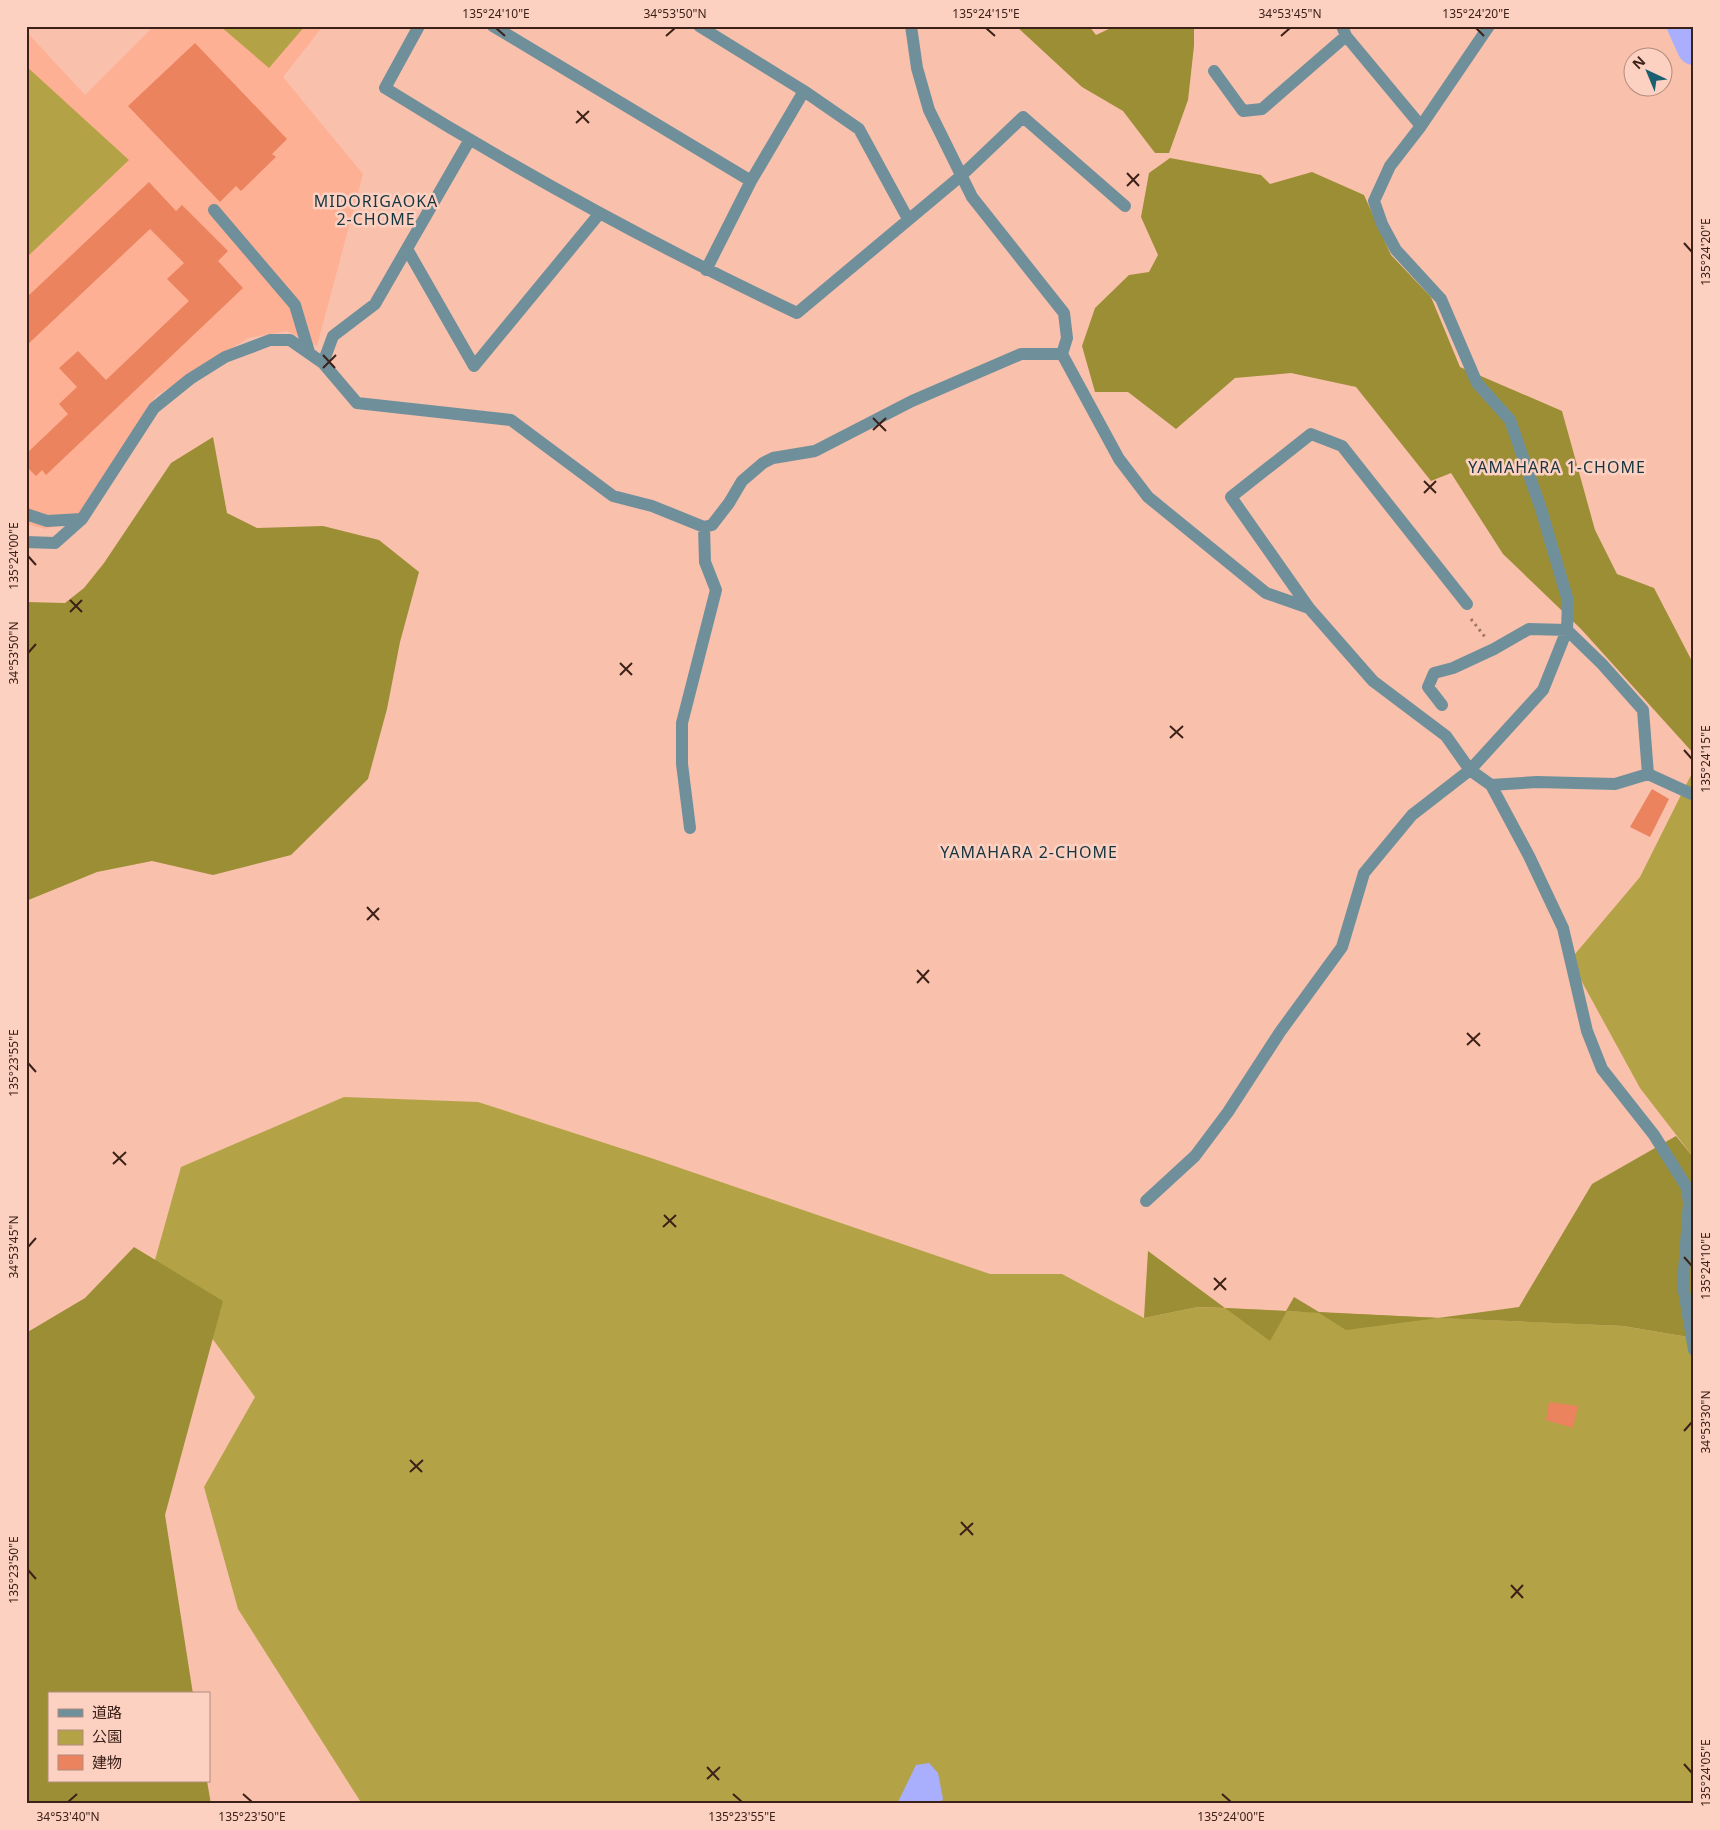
<svg xmlns="http://www.w3.org/2000/svg" width="1720" height="1830" font-family="'Noto Sans','Noto Sans JP',sans-serif">
  <style>
    .built { fill: #feb094 }
    .green { fill: #b3a346 }
    .forest { fill: #9c8e35 }
    .water { fill: #a9affc }
    .lines { fill: none; stroke-linecap: round; stroke-linejoin: round }
    .river { stroke: #a9affc; stroke-width: 34 }
    .building { fill: #ea835e }
    .path { stroke: #a17667; stroke-width: 3; stroke-dasharray: 2.5 4; stroke-linecap: butt }
    .minor { stroke: #6f909b; stroke-width: 12 }
    .ticks { fill: none; stroke: #3c2118; stroke-width: 2 }
    .labels { text-anchor: middle; stroke-width: 5; stroke-linejoin: round; paint-order: stroke }
    .neighbourhood-label { font-size: 16px; letter-spacing: 1px; fill: #16353e; stroke: #fdd1c2 }
    .neatline { fill: none; stroke: #3c2118; stroke-width: 2 }
    .ticks-label { font-size: 12px; text-anchor: middle; fill: #3c2118 }
  </style>
  <rect width="100%" height="100%" fill="#f9c0ac"/>
  <!-- built -->
  <path class="built" d="M154,26H323L283,77L363,174L317,346L287,331L248,338L156,396L73,522L45,529L26,524V31L85,95Z"/>
  <!-- green -->
  <path class="green" d="M220,26H305L269,68Z
    M26,66L129,160L26,258Z
    M1694,769V1158L1640,1088L1570,960L1640,877Z
    M344,1097L478,1102L651,1158L990,1274H1062L1144,1318L1198,1307L1623,1326L1694,1338V1804H362L238,1609L204,1487L255,1397L155,1260L181,1167Z"/>
  <!-- forest -->
  <path class="forest" d="M1016,26H1089L1096,35L1115,26H1194V46L1188,100L1169,153H1155L1123,111L1082,87Z
    M1170,158L1261,175L1270,184L1312,172L1364,195L1391,255L1431,297L1460,367L1562,411L1595,530L1617,574L1654,588L1694,665V754L1581,629L1503,554L1451,473L1431,481L1356,387L1291,373L1235,378L1176,429L1128,392H1095L1082,346L1095,308L1129,275L1149,272L1158,255L1141,217L1149,173Z
    M213,437L227,513L257,528L323,526L379,540L419,572L400,642L387,709L368,779L291,855L213,875L152,861L97,872L26,901V602L65,603L84,588L104,563L171,463Z
    M1676,1136L1694,1158V1338L1623,1326L1438,1318L1346,1330L1319,1313L1287,1311L1270,1341L1225,1308L1198,1307L1144,1318L1148,1251L1225,1308L1286,1311L1294,1297L1319,1312L1438,1318L1519,1307L1592,1184Z
    M134,1247L223,1301L165,1515L193,1694H49V1781H207L211,1804H26V1333L85,1298Z"/>
  <!-- water -->
  <path class="water" d="M929,1763L938,1773L943,1799L938,1804H900L898,1802L916,1765Z"/>
  <g class="lines">
    <!-- river -->
    <path class="river" d="M1684,26L1694,48"/>
  </g>
  <!-- building -->
  <path class="building" d="M195,43L287,139L272,154L276,157L241,191L236,186L220,202L128,106Z
    M149,182L176,211L182,205L228,251L218,261L243,288L46,475L42,470L36,476L26,466V454L68,414L59,404L77,387L59,368L78,351L106,380L189,301L167,279L184,263L150,229L26,346V298Z
    M1652,789L1669,799L1650,837L1630,827Z
    M1549,1402L1578,1406L1573,1428L1546,1420Z"/>
  <g class="lines">
    <!-- path -->
    <path class="path" d="M1471,619L1485,637"/>
    <!-- minor -->
    <path class="minor" d="M419,26L385,88C518,171 655,246 797,313L962,175L1023,117L1125,206
      M493,26L751,181
      M699,26L804,91L859,129L908,219
      M911,26L917,68L929,110L972,197L1064,313L1067,338L1062,354L1119,459L1148,497L1266,593L1309,608L1373,681L1446,736L1470,770L1491,785L1529,856L1563,928L1587,1031L1602,1069L1654,1135L1686,1186L1689,1202L1683,1285L1694,1350
      M1342,26L1346,36L1421,126
      M1489,26L1421,126L1390,166L1374,201L1382,224L1396,250L1441,299L1477,383L1510,420L1541,509L1568,601L1567,630L1602,664L1643,710L1648,774
      M1214,71L1243,111L1262,109L1346,36
      M214,210L295,305L309,352
      M407,249L474,366L600,213
      M706,270L751,181L804,91
      M323,363L333,336L375,304L469,141
      M26,514L47,521L82,519
      M26,542L55,543L82,519L154,408L190,379L225,357L270,340H290L323,363L357,403L511,420L613,496L652,506L704,527L712,525L729,503L742,481L763,463L773,458L815,451L912,401L1021,354H1062
      M1309,608L1231,497L1311,434L1342,446L1467,604
      M1491,785L1537,782L1615,784L1648,774L1694,795
      M690,828L682,764V723L716,590L705,562L704,527
      M1146,1201L1195,1156L1228,1112L1280,1032L1342,947L1364,873L1412,815L1470,770L1543,690L1567,630L1529,629L1494,649L1453,668L1434,673L1428,687L1442,705"/>
  </g>
  <!-- ticks -->
  <path class="ticks" d="M496,28L505,36M986,28L995,36M1476,28L1484,36M666,36L675,28M1281,36L1290,28M577,111L589,123M576,123L589,111M1127,173L1139,186M1127,186L1139,174M1684,243L1692,252M323,355L335,368M323,368L336,355M873,418L886,431M873,430L886,418M1424,481L1436,493M1424,493L1436,481M28,556L36,565M70,600L82,612M70,612L82,600M28,653L36,644M620,663L632,675M620,675L632,663M1170,726L1183,738M1170,738L1183,726M1684,750L1692,759M367,907L379,920M367,920L379,908M917,970L929,983M917,983L929,970M1467,1033L1480,1046M1467,1045L1480,1033M28,1063L36,1072M113,1152L126,1165M113,1164L126,1152M664,1215L676,1227M663,1227L676,1215M28,1247L36,1238M1684,1257L1692,1266M1214,1278L1226,1290M1214,1290L1226,1278M1684,1431L1692,1422M410,1460L422,1472M410,1472L423,1460M961,1522L973,1535M960,1535L973,1523M28,1570L36,1579M1511,1585L1523,1598M1511,1598L1523,1585M1684,1764L1692,1773M707,1767L719,1780M707,1779L720,1767M243,1794L252,1802M733,1794L742,1802M1222,1794L1231,1802M68,1802L77,1794"/>
  <g class="labels">
    <!-- neighbourhood labels -->
    <g class="neighbourhood-label">
      <text x="376" y="207">MIDORIGAOKA<tspan x="376" dy="18">2-CHOME</tspan></text>
      <text x="1557" y="473">YAMAHARA 1-CHOME</text>
      <text x="1029" y="858">YAMAHARA 2-CHOME</text>
    </g>
  </g>
  <!-- border -->
  <rect width="1720" height="1830" fill="none" stroke="#fdd1c2" stroke-width="55"/>
  <!-- legend -->
  <rect x="48" y="1692" width="162" height="90" fill="#fdd1c2" stroke="#b08b7e"/>
  <rect x="58" y="1709" width="25" height="8" fill="#6f909b" stroke="#b08b7e"/>
  <text x="92" y="1718" font-size="15" fill="#3c2118">道路</text>
  <rect x="58" y="1730" width="25" height="15" fill="#b3a346" stroke="#b08b7e"/>
  <text x="92" y="1742" font-size="15" fill="#3c2118">公園</text>
  <rect x="58" y="1755" width="25" height="15" fill="#ea835e" stroke="#b08b7e"/>
  <text x="92" y="1768" font-size="15" fill="#3c2118">建物</text>
  <!-- north arrow -->
  <g transform="translate(1648 72) rotate(316)"><circle r="24" fill="#fdd1c2" stroke="#b08b7e"/>
  <path d="M0-4L9 19L0 12L-9 19Z" fill="#1b5f72"/>
  <text y="-8" font-size="14" font-weight="bold" text-anchor="middle" fill="#3c2118">N</text>
  </g>
  <rect x="28" y="28" width="1664" height="1774" class="neatline"/>
  <g class="ticks-label">
    <text x="496" y="18">135°24'10"E</text>
    <text x="675" y="18">34°53'50"N</text>
    <text x="986" y="18">135°24'15"E</text>
    <text x="1290" y="18">34°53'45"N</text>
    <text x="1476" y="18">135°24'20"E</text>
    <text transform="translate(1706 252) rotate(-90)" y="4">135°24'20"E</text>
    <text transform="translate(14 556) rotate(-90)" y="4">135°24'00"E</text>
    <text transform="translate(14 653) rotate(-90)" y="4">34°53'50"N</text>
    <text transform="translate(1706 759) rotate(-90)" y="4">135°24'15"E</text>
    <text transform="translate(14 1063) rotate(-90)" y="4">135°23'55"E</text>
    <text transform="translate(14 1247) rotate(-90)" y="4">34°53'45"N</text>
    <text transform="translate(1706 1266) rotate(-90)" y="4">135°24'10"E</text>
    <text transform="translate(1706 1422) rotate(-90)" y="4">34°53'30"N</text>
    <text transform="translate(14 1570) rotate(-90)" y="4">135°23'50"E</text>
    <text transform="translate(1706 1773) rotate(-90)" y="4">135°24'05"E</text>
    <text x="68" y="1821">34°53'40"N</text>
    <text x="252" y="1821">135°23'50"E</text>
    <text x="742" y="1821">135°23'55"E</text>
    <text x="1231" y="1821">135°24'00"E</text>
  </g>
</svg>
